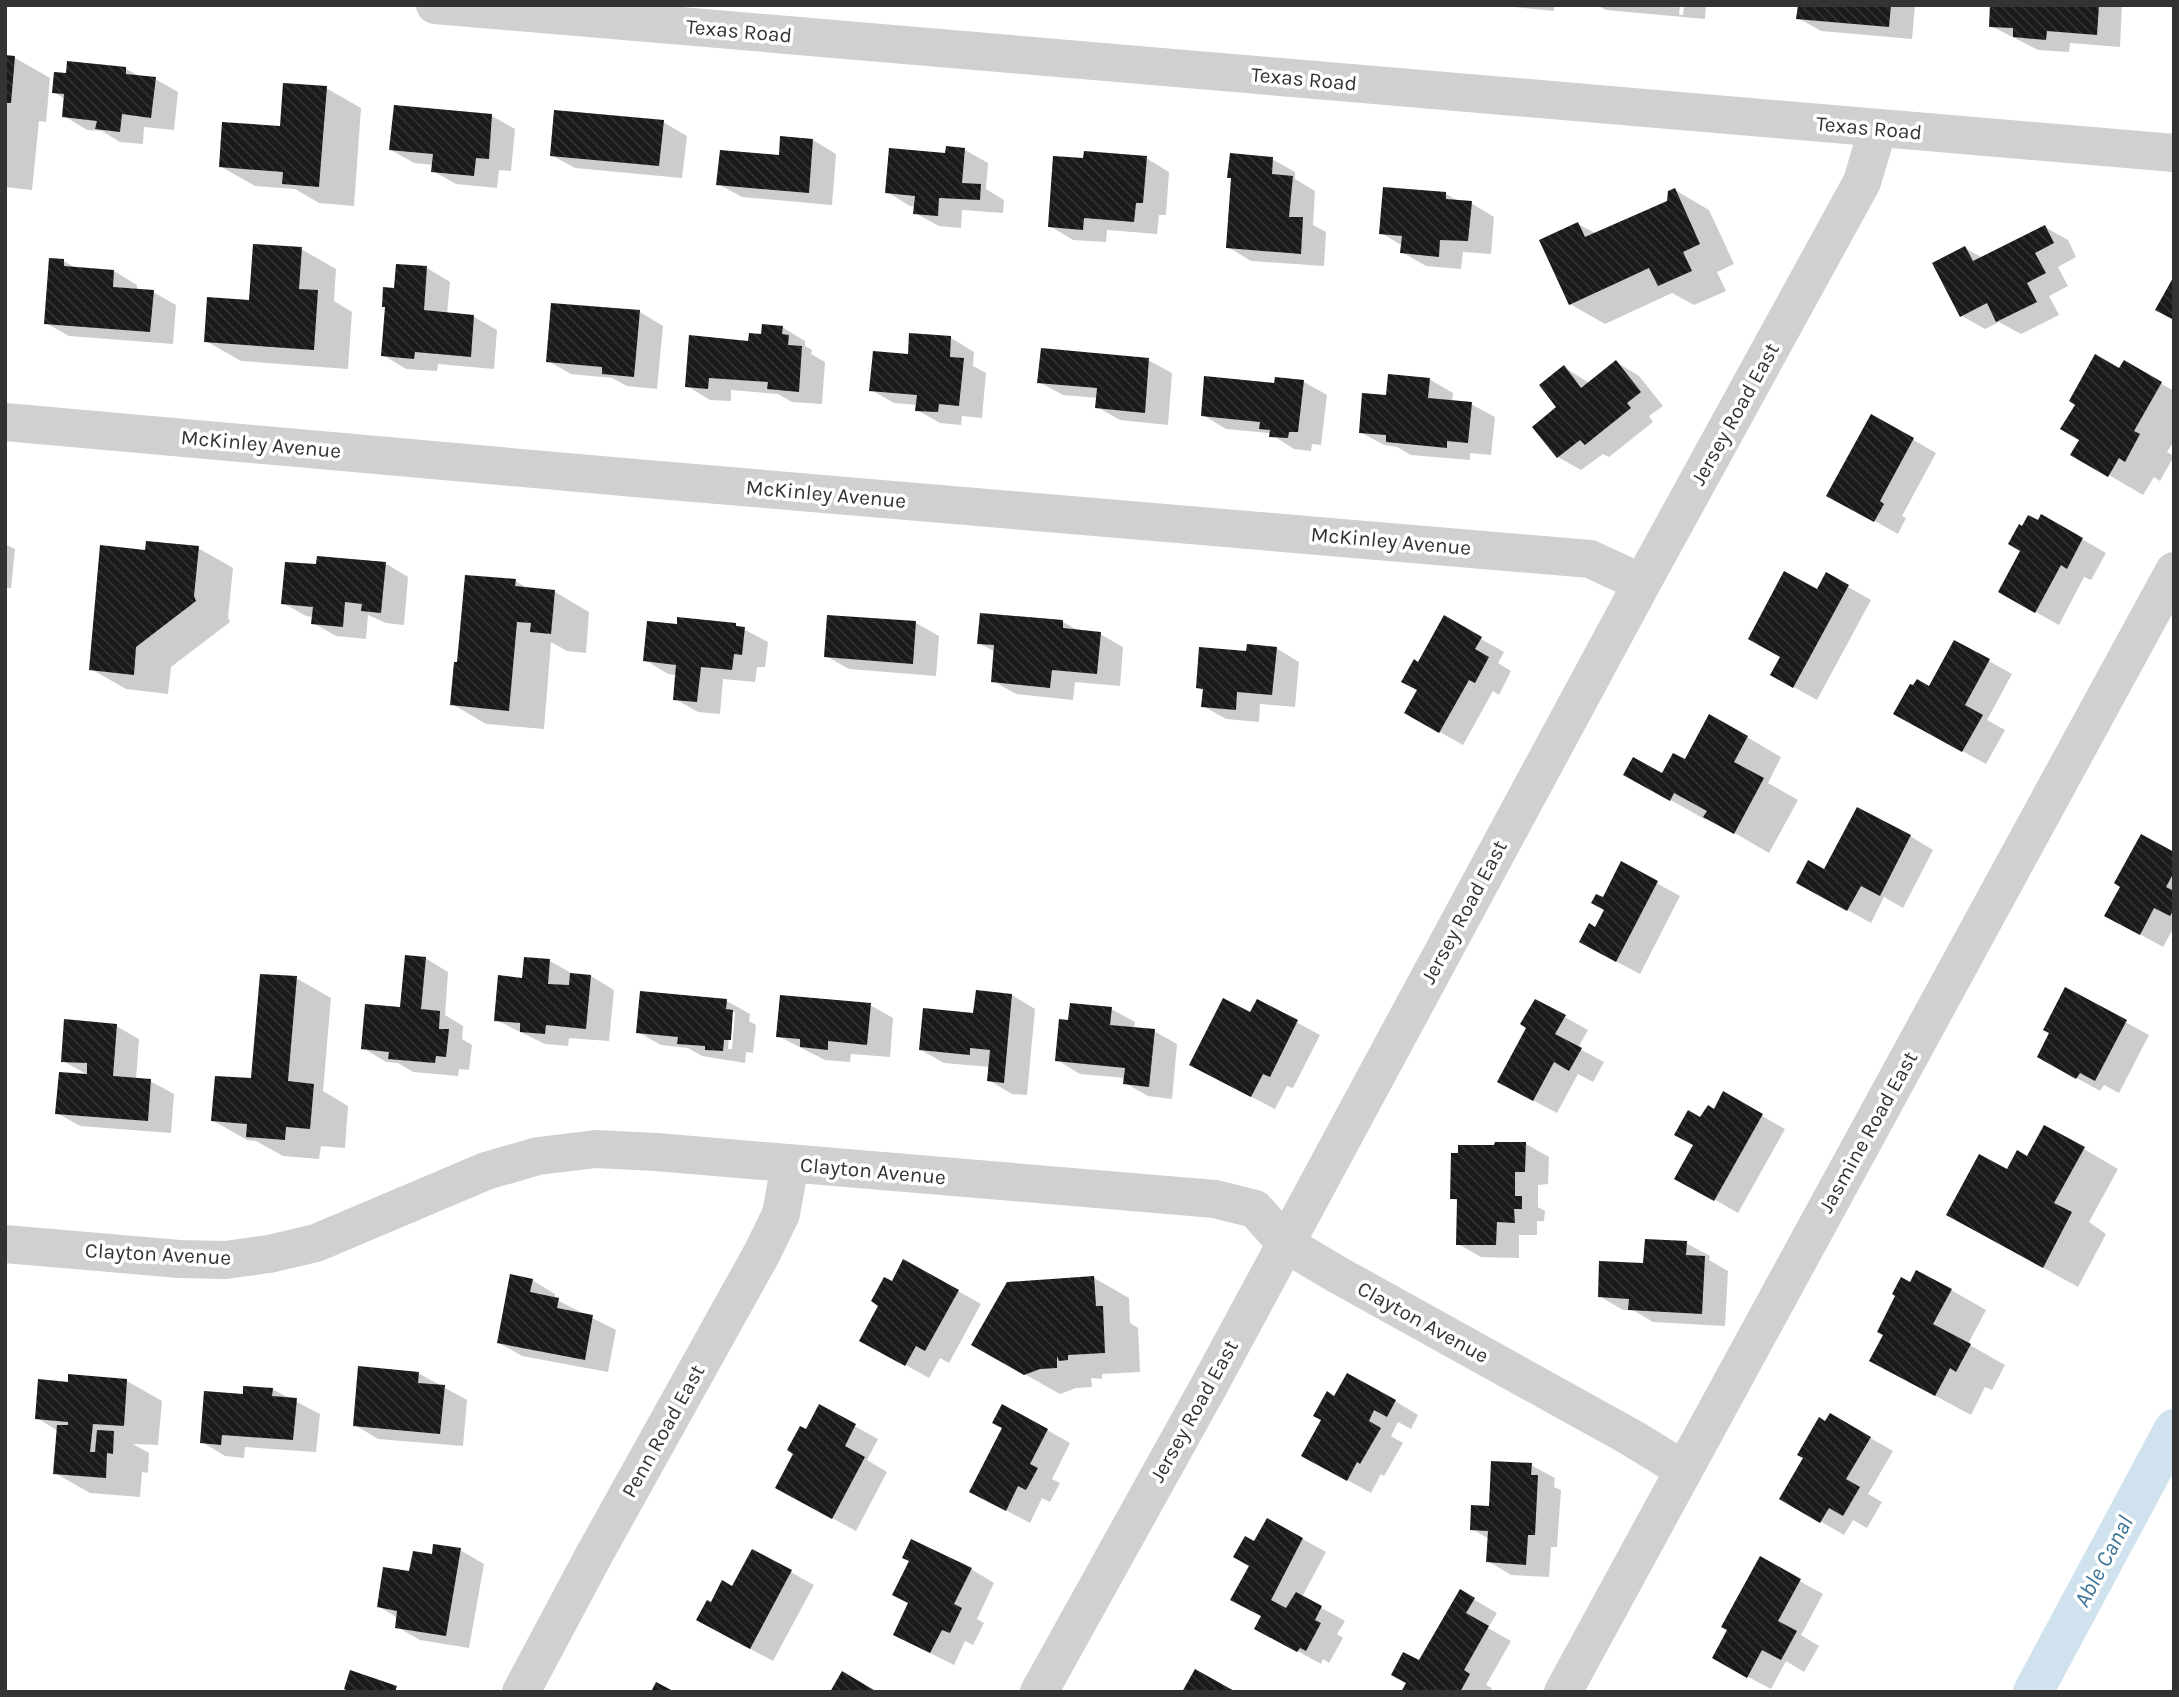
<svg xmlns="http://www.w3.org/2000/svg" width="2179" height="1697" font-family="Karla,sans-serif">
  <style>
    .shadow { fill: #0003; fill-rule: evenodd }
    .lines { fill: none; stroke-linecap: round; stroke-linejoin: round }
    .canal { stroke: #cfe2ee; stroke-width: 40 }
    .building { fill: url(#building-back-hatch) }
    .minor { stroke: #d0d0d0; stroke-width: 38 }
    .labels { text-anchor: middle; stroke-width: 7; stroke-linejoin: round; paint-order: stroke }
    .street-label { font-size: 21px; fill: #333; stroke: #fff }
    .water-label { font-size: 23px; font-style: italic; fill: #3f7597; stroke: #fff }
  </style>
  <defs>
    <pattern id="building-back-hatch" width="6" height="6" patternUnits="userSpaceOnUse" patternTransform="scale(1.75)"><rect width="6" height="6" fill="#1a1a1a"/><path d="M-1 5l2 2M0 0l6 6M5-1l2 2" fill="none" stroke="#333"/></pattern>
  </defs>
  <rect width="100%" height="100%" fill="#fff"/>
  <!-- shadow -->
  <path class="shadow" d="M1495,5H1554V11Z
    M1597,5H1680L1679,15H1683L1684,5H1706L1705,19L1606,10Z
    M1799,5H1915L1912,39L1821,31L1798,18Z
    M1992,5H2122L2120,47L2070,43L2069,52L2038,50L1991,26Z
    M5,57L15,58L50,78L46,122L39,121L32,190L5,187Z
    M126,69L141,77L155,79L178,92L174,130L144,127L143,144L120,142L102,131L87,130L64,116L65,99L54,92Z
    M326,88L361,108L354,206L319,203L295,189L255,186L220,166L281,128Z
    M395,107L492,116L515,129L511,171L499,170L497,188L456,184L433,171L434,165L414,163L391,150Z
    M663,122L687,136L682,178L575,168L551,155Z
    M813,140L836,154L832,205L742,197L718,184Z
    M965,150L988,163L986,189L1004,200L1003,213L962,210L961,228L939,226L915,213L916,206H910L887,192L947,155Z
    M1146,158L1169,172L1166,215H1159L1157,234L1107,230L1106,242L1073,240L1050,226L1085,160Z
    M1272,159L1295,172V179L1315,191L1313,225L1326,232L1324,266L1251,261L1228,247Z
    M1675,190L1709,210L1734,264L1717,272L1726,291L1694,305L1672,293L1605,324L1570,304L1578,224L1597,234L1669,203Z
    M1446,194L1460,202L1471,203L1494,217L1491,254L1463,252L1461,269L1426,266L1402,252L1403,246L1381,233Z
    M2045,227L2068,240L2076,257L2058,267L2068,286L2049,296L2059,315L2021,334L1999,322L1985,329L1962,316L1965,248L1983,258Z
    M301,249L336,269L334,301L352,312L348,369L241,361L206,341L250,302Z
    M64,261L77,269L114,271L137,285V291L153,292L176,305L173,344L69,336L46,323Z
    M427,268L450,282L447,314L474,317L497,330L494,369L438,364L437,371L406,369L383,355L387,308L396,290Z
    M640,312L663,326L657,389L627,386L612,378L571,374L548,361Z
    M782,327L805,341V346L812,350L811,354L825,362L822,404L792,402L778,394L731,390V401L710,400L687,386L763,336Z
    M951,338L974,352L973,366L986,373L982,418L962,416L961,425L940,423L917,410L918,405L894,403L871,390L909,356Z
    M1148,360L1172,373L1168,425L1120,420L1097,407L1098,398L1063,395L1039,382Z
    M1616,362L1639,376L1663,406L1649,416L1653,422L1609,457L1603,454L1581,470L1558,457L1535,427L1559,408L1564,367L1589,383Z
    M2125,363L2174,391V441L2167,452L2174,456L2160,481L2154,477L2143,495L2073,454L2081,439L2077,404L2120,370Z
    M1276,379L1304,382L1327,395L1321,445L1312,444L1311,451L1294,449L1269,433L1226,429L1203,415L1276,384Z
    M1429,379L1453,393L1452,402L1471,404L1495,417L1491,455L1470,453V460L1411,455L1397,447L1384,445L1360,432L1388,397Z
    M1872,416L1936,453L1902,516L1906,518L1898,534L1852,508Z
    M2042,516L2106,553L2091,580L2084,577L2059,625L2000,592Z
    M5,544L15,549L11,588H5Z
    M198,548L233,568L228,617L230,622L171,667L168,694L126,689L91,669L147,552Z
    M385,563L408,577L404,625L386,623L368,615L366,639L336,636L313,623V617L306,616L283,603L318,566Z
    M1827,575L1871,600L1817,700L1772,675Z
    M515,581L529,589L555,592L589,612L586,653L567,651L551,642L544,729L486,724L452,704L459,664Z
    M1444,618L1504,652L1498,663L1511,671L1499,695L1493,691L1463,745L1406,713L1419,690V664Z
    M1063,622L1081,632L1100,634L1123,647L1120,686L1075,682L1073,700L1016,694L993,681L995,652L979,643Z
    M916,623L939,636L936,676L849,669L826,656Z
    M736,625L768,642L765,667H757L755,682L723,679L720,714L698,712L675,699L677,675L668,674L645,660L678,626Z
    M1276,648L1299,662L1295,707L1260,704L1259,722L1226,719L1203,706L1204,691L1197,687L1248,653Z
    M1989,661L2012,674L1987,720L2005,730L1986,764L1919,727L1930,688Z
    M1747,737L1781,757L1768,783L1798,800L1769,853L1707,817L1706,820L1660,794L1663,775L1686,762Z
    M1910,836L1933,850L1903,908L1884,897L1871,923L1822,896L1825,871Z
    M2174,854V927L2163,947L2129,928Z
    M1622,864L1680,896L1640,974L1604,955L1596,929L1606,910L1603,899Z
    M425,958L448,972L445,1015L463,1026L462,1039L472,1045L469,1070L459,1069L458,1076L413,1072L398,1063L386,1062L363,1048L401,1009Z
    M550,961L573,974L591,976L614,990L609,1041L569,1038L568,1046L545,1044L496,1020L523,980Z
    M296,978L331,998L323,1091L348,1106L345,1148L321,1146L319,1159L283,1156L256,1141L247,1140L212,1120L253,1080Z
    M2066,990L2149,1035L2119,1093L2104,1085L2100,1091L2039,1057L2051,1033Z
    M1012,995L1035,1009L1027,1095L1012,1094L988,1080L990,1067L944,1063L921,1050L975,1015Z
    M727,1001L750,1014L749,1021L756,1025L753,1053L746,1052L745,1063L702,1056L688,1048L661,1045L638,1032ZM731,1012H735L732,1049H728Z
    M1257,1001L1320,1035L1293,1088L1287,1086L1275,1109L1215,1078Z
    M1536,1001L1588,1030L1578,1048L1604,1062L1593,1082L1578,1074L1557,1113L1523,1095L1529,1027Z
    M870,1005L893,1018L890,1057L851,1054L850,1062L825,1060L778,1036Z
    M1111,1009L1135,1022L1134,1029L1154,1031L1177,1044L1172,1099L1148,1096L1125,1083V1078L1080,1074L1057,1060L1070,1022Z
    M116,1026L139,1039L136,1080L150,1081L174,1094L171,1133L80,1126L57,1113L90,1076L63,1061Z
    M1724,1094L1785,1129L1738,1213L1677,1178L1695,1145L1701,1119L1715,1111Z
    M1526,1144L1549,1157L1548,1184L1538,1185V1207L1545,1211L1544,1221H1537V1235H1519V1258L1481,1257L1458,1244V1201L1452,1198Z
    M2084,1149L2118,1169L2089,1222L2106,1234L2078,1287L1982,1234L2007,1171L2028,1158Z
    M1686,1243L1710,1256L1709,1260L1728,1271L1725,1326L1653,1322L1633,1310H1623L1599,1296L1645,1265Z
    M1094,1278L1129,1298L1130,1323L1138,1328L1140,1372L1102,1374V1379L1091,1378L1092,1387L1076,1388L1060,1394L973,1345Z
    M532,1280L555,1294V1299L616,1330L608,1372L522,1356L499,1343Z
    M892,1283L958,1291L981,1304L949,1363L940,1358L929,1378L861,1340Z
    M1911,1284L1951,1290L1986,1310L1968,1344L2005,1365L1992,1390L1985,1387L1971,1415L1906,1380L1885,1335L1897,1296Z
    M418,1373L467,1400L463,1446L378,1439L355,1425Z
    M127,1381L162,1401L158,1445L133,1444L149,1453L148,1473L142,1472L140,1497L90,1493L55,1473L58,1431L37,1418L69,1384Z
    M272,1389L320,1414L316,1452L245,1447L244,1458L225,1456L202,1442L245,1396Z
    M1335,1398L1395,1401L1418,1415L1411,1429L1398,1422L1391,1436L1403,1443L1384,1476L1381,1474L1371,1493L1326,1468Z
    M820,1407L878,1439L867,1460L887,1472L856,1531L800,1501L807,1432Z
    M1830,1415L1893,1451L1868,1494L1882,1502L1867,1528L1853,1520L1844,1535L1782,1499Z
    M1047,1430L1070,1443L1052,1479L1060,1483L1050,1502L1042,1498L1030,1523L994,1504Z
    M1531,1465L1555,1478L1554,1487L1561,1490L1557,1547H1551L1549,1577L1511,1575L1488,1561L1489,1539L1472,1529Z
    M1268,1520L1326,1552L1302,1597L1345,1621L1337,1634L1343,1638L1329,1663L1323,1659L1321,1664L1279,1641L1263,1616L1251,1565L1255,1543Z
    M460,1550L484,1564L469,1648L420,1640L397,1627L398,1618L378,1606L411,1574L433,1556Z
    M753,1551L814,1585L773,1661L721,1633L712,1605L733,1588Z
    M1760,1559L1823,1594L1801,1635L1819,1646L1804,1672L1786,1661L1771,1689L1737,1671Z
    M971,1569L994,1583L977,1619L984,1623L973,1645L965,1641L954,1665L918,1647Z
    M1461,1592L1497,1613L1488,1628L1511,1641L1486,1685L1492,1688L1490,1692H1403Z"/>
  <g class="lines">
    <!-- canal -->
    <path class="canal" d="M2033,1692L2174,1429"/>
  </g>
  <!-- building -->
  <path class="building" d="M1798,5H1891L1889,27L1796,19Z
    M1990,5H2099L2097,35L2047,31L2046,40L2013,37V28L1989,27Z
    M5,55L15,56L11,103H5Z
    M67,61L126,67V74L156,77L151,118L122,114L120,132L95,129L97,121L62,117L64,94L52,93L54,72L66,73Z
    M283,83L327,86L319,187L282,184L283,172L219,167L222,122L280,126Z
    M394,105L492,114L489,159L476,158L474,176L431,172L433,154L389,150Z
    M554,110L664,120L659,166L550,156Z
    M780,136L813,139L809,193L716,185L720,150L779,155Z
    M946,146L965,148L962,183L981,184L980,200L939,198L938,216L913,214L915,196L885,193L889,148L945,153Z
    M1084,151L1147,156L1143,203H1136L1134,222L1084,218L1083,230L1048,227L1053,156L1083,158Z
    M1230,153L1273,157L1272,174L1293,176L1289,217H1303L1301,254L1226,248L1231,178H1227Z
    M1383,187L1446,192V199L1472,201L1468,241L1440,240L1439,257L1400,253L1402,236L1379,234Z
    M1675,188L1700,244L1683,252L1692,271L1658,286L1649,268L1569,305L1539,240L1578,222L1585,237L1667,201L1668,191Z
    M2045,225L2054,243L2035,253L2046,273L2027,283L2037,302L1996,322L1987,303L1960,317L1932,263L1965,246L1973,261Z
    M253,244L302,247L299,289L318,290L314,350L204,342L207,297L249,300Z
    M49,258L64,259V266L114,270L113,287L154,290L150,332L44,324Z
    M396,264L427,266L424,310L474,315L471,357L415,352L414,359L381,356L385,307H382L383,287L394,288Z
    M2174,276V320L2155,310Z
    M551,303L640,310L634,377L602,374V367L546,362Z
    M762,324L783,326L782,334L789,335L788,345L802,346L799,392L767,389L768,382L709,378L708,389L685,387L689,335L748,341L749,333L761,334Z
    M909,333L951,336L950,357L964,358L959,406L939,404L938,412L915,411L917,395L869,391L873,351L908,354Z
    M1041,348L1149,358L1145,413L1095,408L1097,388L1037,383Z
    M2095,354L2119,368L2124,360L2162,382L2134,431L2140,434L2125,462L2119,458L2108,477L2070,455L2079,440L2060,429L2075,405L2069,401Z
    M1616,360L1641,392L1627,403L1631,408L1585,445L1580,440L1557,458L1532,427L1556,407L1539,385L1564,365L1581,388Z
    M1388,374L1430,378L1428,398L1472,402L1468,443L1447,441V448L1386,442V435L1359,433L1362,393L1386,395Z
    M1204,376L1274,383L1275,377L1304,380L1298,432H1289L1288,438L1269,437L1270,430L1259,429L1260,422L1201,416Z
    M1871,414L1914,438L1880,501L1884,504L1874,522L1826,496Z
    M2041,514L2083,538L2067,569L2061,565L2035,613L1998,592L2020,551L2008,544L2019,524L2022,526L2028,515L2038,520Z
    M146,541L199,546L194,596L196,601L136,647L134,675L89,670L100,545L145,550Z
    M317,556L386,562L381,613L361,611L362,604L345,602L343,627L311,624L313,607L281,604L285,562L316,564Z
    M1784,571L1817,589L1826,572L1849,585L1793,688L1770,675L1780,657L1748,639Z
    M465,575L516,579L515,586L555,590L551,634L530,632L531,623L517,622L509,711L450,705L454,662H457Z
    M980,613L1063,620V628L1101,632L1097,674L1052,670L1050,688L991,682L994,645L977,644Z
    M827,615L916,621L913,664L824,657Z
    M1444,615L1482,637L1475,649L1489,657L1475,683L1469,680L1439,733L1404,713L1417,690L1401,682L1414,659L1418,662Z
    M677,617L736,623V626L745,627L742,655L734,654L732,670L701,667L697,702L673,700L676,665L643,661L647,621L677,624Z
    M1954,640L1990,659L1965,705L1983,715L1962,752L1893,714L1910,684L1913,685L1917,679L1929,686Z
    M1247,644L1277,647L1272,695L1237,692L1236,710L1201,707L1203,689L1196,688L1199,647L1246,651Z
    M1709,714L1748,736L1734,762L1764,778L1734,834L1703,817L1707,811L1674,793L1670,801L1623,775L1633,757L1662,773L1673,753L1685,759Z
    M1857,807L1911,835L1880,896L1861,886L1847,911L1796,883L1808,860L1824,869Z
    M2141,834L2174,852V872L2166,887L2174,891V909L2170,916L2154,908L2140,935L2104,916L2120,887L2114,883Z
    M1621,861L1658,881L1616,962L1579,942L1589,923L1595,927L1604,910L1591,903L1596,894L1603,897Z
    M405,955L426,957L421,1009L440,1011L439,1029H449L446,1057L436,1056L435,1063L388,1059L389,1052L361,1049L365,1004L400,1007Z
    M524,957L550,959L548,984L569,985L570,973L591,975L586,1029L546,1025L545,1034L520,1032V1023L494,1021L498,975L522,978Z
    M260,974L297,976L288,1081L314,1084L310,1129L286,1127L285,1140L246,1137L247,1124L211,1121L215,1076L251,1078Z
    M2065,987L2127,1020L2095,1081L2080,1073L2076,1079L2037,1057L2049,1033L2043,1030Z
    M976,990L1012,994L1004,1083L987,1081L990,1050L970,1048V1055L919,1050L923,1008L973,1013Z
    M640,991L727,999L726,1009L733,1010L731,1040H724L723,1051L705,1050V1046L677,1044L678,1037L636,1033Z
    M780,995L871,1003L867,1045L828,1041V1050L800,1047V1039L776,1037Z
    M1223,998L1250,1012L1257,999L1298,1020L1270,1077L1263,1074L1251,1097L1189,1065Z
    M1535,999L1566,1015L1555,1034L1582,1048L1569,1071L1554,1062L1533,1101L1497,1082L1526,1028L1520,1024Z
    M1070,1003L1112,1007L1110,1025L1155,1029L1149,1087L1123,1084L1125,1068L1055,1061L1059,1019L1068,1020Z
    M64,1019L117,1024L113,1076L151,1079L148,1121L55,1114L59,1072L87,1074V1063L61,1062Z
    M1723,1091L1763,1114L1714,1201L1674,1179L1693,1145L1674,1135L1688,1110L1700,1117L1708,1105L1714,1109Z
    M2044,1125L2085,1147L2054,1203L2072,1212L2043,1268L1946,1215L1979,1154L2007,1169L2017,1150L2027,1156Z
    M1495,1142H1526L1525,1172H1515V1196H1522V1209H1514L1515,1223L1497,1222L1496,1245H1456L1457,1199H1450L1451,1153H1458V1145H1494Z
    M1645,1239L1687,1241L1686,1255L1705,1256L1702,1314L1628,1310L1629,1299L1598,1297L1599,1261L1643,1263Z
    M903,1259L959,1290L925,1351L916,1346L905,1366L859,1341L878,1306L871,1301L884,1277L892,1281Z
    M1916,1270L1952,1289L1933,1324L1971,1344L1956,1372L1950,1368L1935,1396L1869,1361L1883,1335L1877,1332L1895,1296L1892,1294L1901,1277L1910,1282Z
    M510,1274L533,1279L530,1292L559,1298L557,1308L593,1315L585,1360L497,1343Z
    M1094,1276L1096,1306H1103L1105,1353L1068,1355V1360L1059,1361L1057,1356V1368L1040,1369L1024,1375L971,1345L1007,1282Z
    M358,1366L419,1372L418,1383L445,1385L440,1434L353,1426Z
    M1347,1373L1396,1400L1387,1417L1374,1410L1369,1421L1381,1428L1360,1464L1357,1462L1347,1481L1301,1456L1321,1420L1313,1416L1327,1391L1334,1396Z
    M68,1374L127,1379L124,1426L93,1424L90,1452H95L97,1430L114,1431L113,1454L107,1453L106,1478L53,1474L57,1425H68V1422L35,1419L38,1379L68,1382Z
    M243,1386L273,1388L272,1396L297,1398L293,1440L222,1435L221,1445L200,1443L204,1391L243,1394Z
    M819,1404L856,1424L845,1446L865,1457L832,1519L775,1488L793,1454L787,1450L800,1426L806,1429Z
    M1002,1404L1048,1429L1030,1464L1038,1468L1026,1490L1018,1486L1006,1511L969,1492L1002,1428L992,1423Z
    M1830,1413L1871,1437L1846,1479L1860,1487L1843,1516L1829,1508L1820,1523L1779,1499L1803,1458L1797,1455L1819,1417L1825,1421Z
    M1491,1461L1532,1463L1531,1475H1538L1535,1535H1528L1526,1565L1486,1562L1488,1531L1470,1530L1471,1505L1489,1506Z
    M1267,1518L1303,1538L1271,1600L1286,1608L1296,1592L1322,1606L1315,1620L1321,1623L1306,1651L1300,1648L1297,1652L1254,1629L1261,1616L1230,1600L1249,1566L1233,1557L1245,1536L1254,1541Z
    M911,1539L972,1568L954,1604L962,1608L950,1633L942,1630L930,1653L893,1635L908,1603L892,1595L909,1561L902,1558Z
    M433,1544L461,1548L446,1636L395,1628L397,1611L377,1607L383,1567L409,1571L413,1551L432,1554Z
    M752,1549L792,1570L750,1649L696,1620L707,1600L711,1602L722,1580L732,1586Z
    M1760,1556L1801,1579L1778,1621L1797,1631L1781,1660L1762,1650L1747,1678L1712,1658L1727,1630L1721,1627Z
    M1460,1589L1475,1598L1466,1613L1489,1626L1464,1670L1470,1674L1460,1692H1401L1406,1683L1391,1675L1403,1652L1419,1660Z
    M1195,1669L1236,1692H1182Z
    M350,1670L397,1686L395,1692H350L344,1689Z
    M842,1671L877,1692H830Z
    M656,1682L675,1692H651Z"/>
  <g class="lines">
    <!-- minor -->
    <path class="minor" d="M435,5L2174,153
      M5,422L635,478L1590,559L1642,583
      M5,1244L179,1259L225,1260L269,1254L316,1243L486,1171L538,1156L596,1149L656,1152L1215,1199L1255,1209L1286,1244L1338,1275L1632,1438L1684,1470
      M521,1692L594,1555L762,1253L781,1214L790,1164
      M1039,1692L1210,1384L1642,583L1862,182L1878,128
      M1563,1692L2174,571"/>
  </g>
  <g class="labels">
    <!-- street labels -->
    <g class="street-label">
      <text transform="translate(739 31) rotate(5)" y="7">Texas Road</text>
      <text transform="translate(1304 79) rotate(5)" y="7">Texas Road</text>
      <text transform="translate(1869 128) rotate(5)" y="7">Texas Road</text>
      <text transform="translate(1735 414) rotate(-61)" y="7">Jersey Road East</text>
      <text transform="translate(261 444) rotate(5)" y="7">McKinley Avenue</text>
      <text transform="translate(826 494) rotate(5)" y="7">McKinley Avenue</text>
      <text transform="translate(1391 541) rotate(5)" y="7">McKinley Avenue</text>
      <text transform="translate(1464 912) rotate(-62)" y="7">Jersey Road East</text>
      <text transform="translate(1868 1132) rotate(-61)" y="7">Jasmine Road East</text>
      <text transform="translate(873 1171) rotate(5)" y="7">Clayton Avenue</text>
      <text transform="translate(158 1254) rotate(3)" y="7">Clayton Avenue</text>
      <text transform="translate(1423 1322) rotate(29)" y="7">Clayton Avenue</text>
      <text transform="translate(1194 1411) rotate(-61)" y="7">Jersey Road East</text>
      <text transform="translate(663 1431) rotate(-61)" y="7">Penn Road East</text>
    </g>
    <!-- water labels -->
    <g class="water-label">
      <text transform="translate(2103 1561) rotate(-62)" y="8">Able Canal</text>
    </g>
  </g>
  <!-- border -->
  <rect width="2179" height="1697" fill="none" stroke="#333333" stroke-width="14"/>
</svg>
